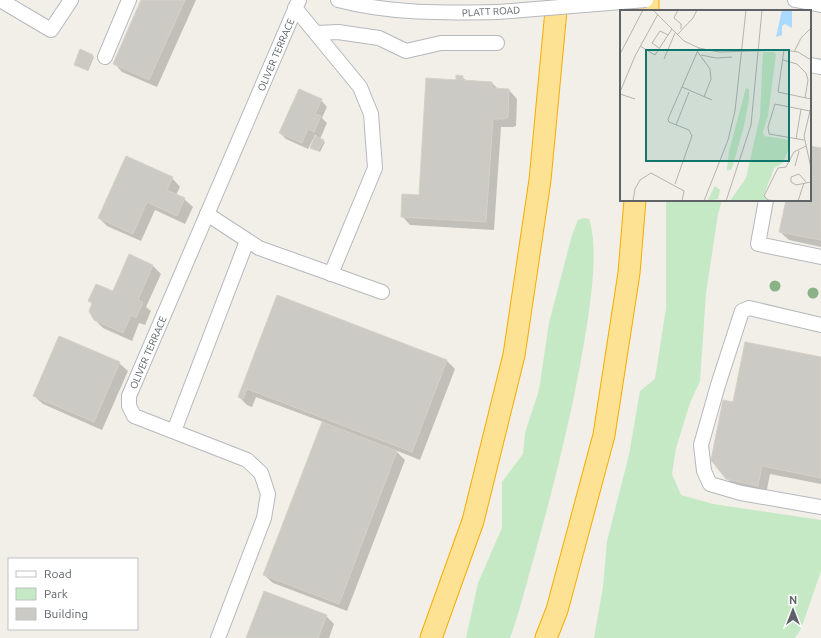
<svg xmlns="http://www.w3.org/2000/svg" width="821" height="638" font-family="Ubuntu,sans-serif">
  <style>
    .green { fill: #c5e8c5 }
    .shadow { fill: #0003 }
    .building { fill: #cccac5; stroke: #d6d1c6 }
    .lines { fill: none; stroke-linecap: round; stroke-linejoin: round }
    .minor-casing { stroke: #b5b8bc; stroke-width: 16 }
    .highway-casing { stroke: #f9ab00; stroke-width: 23 }
    .minor { stroke: #fff; stroke-width: 14 }
    .highway { stroke: #fde293; stroke-width: 21 }
    .minor-bridge-casing { stroke: #b5b8bc; stroke-width: 16; stroke-linecap: butt }
    .minor-bridge { stroke: #fff; stroke-width: 14 }
    .tree { fill: #89b387 }
    .labels { text-anchor: middle; stroke-width: 3; stroke-linejoin: round; paint-order: stroke }
    .street-label { font-size: 10px; fill: #5f6368; stroke: #fff }
    .inset-road { fill: none; stroke: #b3b3b1; stroke-width: 1 }
    .view { fill: #0f766e; fill-opacity: 0.15; stroke: #0f766e; stroke-width: 2 }
    .inset-edge { fill: none; stroke: #5f6368; stroke-width: 2 }
  </style>
  <rect width="100%" height="100%" fill="#f1efe8"/>
  <!-- green -->
  <path class="green" d="M666,200H722L718,214L706,293L700,381L690,403L676,448L672,474L681,495L713,504L821,520V571L801,629L795,638H594L603,587L607,541L629,455L640,391L655,379L666,308Z
    M584,218L589,219C598,245 592,290 588,318C576,398 556,478 534,557C526,584 520,611 510,638H466L478,583L502,528V482L523,454L525,433L539,390L549,323L572,235L578,220Z"/>
  <!-- shadow -->
  <path class="shadow" d="M142,0H196L157,87L122,72L114,63Z
    M92,55L94,57L88,71L75,65Z
    M462,77L467,81L492,83L499,90H509L517,99L516,126L513,127H501L494,230L410,225L402,216L420,196L457,81Z
    M321,100L327,107L322,118L327,123L320,139L325,142L320,152L311,147L317,136L315,135L308,149L286,139L280,133Z
    M810,147L821,149V247L789,240L780,232L787,200H810Z
    M172,178L180,187L176,195L184,199L193,207L185,224L155,210L141,241L107,226L99,218Z
    M153,266L161,274L146,307L151,311L145,325L139,323L132,341L103,328L94,319L93,304L90,301L114,292Z
    M277,296L447,361L455,369L420,460L395,450L405,460L347,611L273,583L264,575L323,422L256,397L252,407L247,405L239,397Z
    M821,358V484L770,474L766,494L736,487L727,479L734,403Z
    M119,363L128,371L102,430L43,404L34,396Z
    M326,616L334,624L329,638H247Z"/>
  <!-- building -->
  <path class="building" d="M141,0H185L149,80L113,64Z
    M80,49L93,55L87,70L74,65Z
    M456,75L463,76L462,80L492,82V88L509,89L508,117L504,119H493L486,222L401,217L402,194L419,195L426,78L456,80Z
    M299,89L322,99L315,114L321,116L314,132L308,129L302,143L279,133Z
    M315,136L324,140L318,151L310,148Z
    M810,146L821,148V240L779,232L786,200H810Z
    M126,156L173,177L167,190L185,198L177,216L147,202L133,234L98,218Z
    M129,254L153,265L138,300L143,302L136,318L131,315L123,333L94,320L89,311L92,303L88,301L96,284L113,291Z
    M277,295L447,360L412,452L247,389L243,399L238,397Z
    M59,336L120,362L94,422L33,396Z
    M745,342L821,357V478L762,466L758,486L726,479L711,460L723,400L733,402Z
    M322,422L397,451L339,604L263,575Z
    M264,591L327,615L318,638H246Z"/>
  <g class="lines">
    <defs>
      <g id="minor">
        <path d="M0,0L51,30L71,0"/>
        <path d="M338,0C391,14 444,13 498,12"/>
        <path d="M795,0L821,5"/>
        <path d="M295,8L360,87L371,114L375,168L331,274"/>
        <path d="M316,33L338,32L379,38L406,51L441,43H497"/>
        <path d="M105,57L129,0"/>
        <path d="M810,65L821,67"/>
        <path d="M766,200L758,244L821,257"/>
        <path d="M207,214L259,248L382,292"/>
        <path d="M821,325L749,308L742,311L718,385L701,445L704,471L710,484L741,493L821,507"/>
        <path d="M174,431L247,241"/>
        <path id="s1" d="M218,638L264,518L268,494L261,473L247,460L134,416L129,406V396L299,0"/>
      </g>
      <path id="highway" d="M648,11V0
        M431,638L473,521L514,355L540,180L557,0
        M546,638L557,610L604,435L629,273L635,200"/>
    </defs>
    <!-- minor casing -->
    <use href="#minor" class="minor-casing"/>
    <!-- highway casing -->
    <use href="#highway" class="highway-casing"/>
    <!-- minor -->
    <use href="#minor" class="minor"/>
    <!-- highway -->
    <use href="#highway" class="highway"/>
    <defs>
      <path id="minor-bridge" d="M498,12L646,0"/>
    </defs>
    <!-- minor-bridge casing -->
    <use href="#minor-bridge" class="minor-bridge-casing"/>
    <!-- minor-bridge -->
    <use href="#minor-bridge" class="minor-bridge"/>
  </g>
  <!-- trees -->
  <g class="tree">
    <circle cx="775" cy="286" r="5.5"/>
    <circle cx="813" cy="293" r="5.5"/>
  </g>
  <g class="labels">
    <!-- street labels -->
    <g class="street-label">
      <text transform="translate(491 11) rotate(-3)" y="4">PLATT ROAD</text>
      <text dy="4" stroke="none"><textPath href="#s1" startOffset="708">OLIVER TERRACE</textPath></text>
      <text dy="4" stroke="none"><textPath href="#s1" startOffset="384">OLIVER TERRACE</textPath></text>
    </g>
  </g>
  <!-- overview -->
  <g transform="translate(620 10)">
    <rect width="191" height="191" fill="#f1efe8"/>
    <path d="M143,42H154L156,44L148,106L143,122L144,126L170,130V135L163,153L154,158L144,185L150,191H110L126,168L140,106ZM126,78L129,79V90L124,116L113,155L111,160H107L109,141ZM95,176L100,180L98,189L87,191Z" fill="#c5e8c5"/>
    <path d="M162,0H172V18L165,14L162,16V25L156,27Z" fill="#aadaff"/>
    <path class="inset-road" d="M33,0L64,31L79,38L99,42L164,40L178,42L191,50M58,0L54,8L61,14V19M57,25L73,8L77,0M20,36L35,45L52,19M39,38L32,33L40,21L48,25M164,40L158,82L191,89M77,41L90,59L91,69L84,87M174,42L181,28L191,18M0,44L23,0M81,45L96,48L112,47M44,49L55,23M163,50L177,54L186,63L188,70L185,88M62,77L92,90M0,82L15,46L38,4M0,84L15,89M191,97L184,126L191,158M56,115L69,82M176,129L181,99M184,130L149,124L148,117L155,94L190,101M175,156L179,141M186,172L179,164L171,167V172L176,175L191,172M55,174L72,126L69,120L49,112L48,109L79,38M13,191L15,179L20,170L31,163L64,181L62,191M84,191L108,130L115,101L126,0M106,191L131,115L142,0M160,191L148,190L144,186L158,158L166,157L174,142L186,136M178,191L184,173"/>
    <path class="view" d="M26,40H169V151H26Z"/>
    <rect width="191" height="191" class="inset-edge"/>
  </g>
  <!-- legend -->
  <rect x="8" y="558" width="130" height="72" fill="#ffffff" stroke="#bfc1c3"/>
  <rect x="16" y="571" width="20" height="6" fill="#ffffff" stroke="#bfc1c3"/>
  <text x="44" y="578" font-size="12" fill="#5f6368">Road</text>
  <rect x="16" y="588" width="20" height="12" fill="#c5e8c5" stroke="#bfc1c3"/>
  <text x="44" y="598" font-size="12" fill="#5f6368">Park</text>
  <rect x="16" y="608" width="20" height="12" fill="#cccac5" stroke="#bfc1c3"/>
  <text x="44" y="618" font-size="12" fill="#5f6368">Building</text>
  <!-- north arrow -->
  <g transform="translate(793 610)" stroke="#ffffff" stroke-width="3" paint-order="stroke">
  <path d="M0-3L7 15L0 10L-7 15Z" fill="#5f6368"/>
  <text y="-6" font-size="11" font-weight="bold" text-anchor="middle" fill="#5f6368">N</text>
  </g>
</svg>
